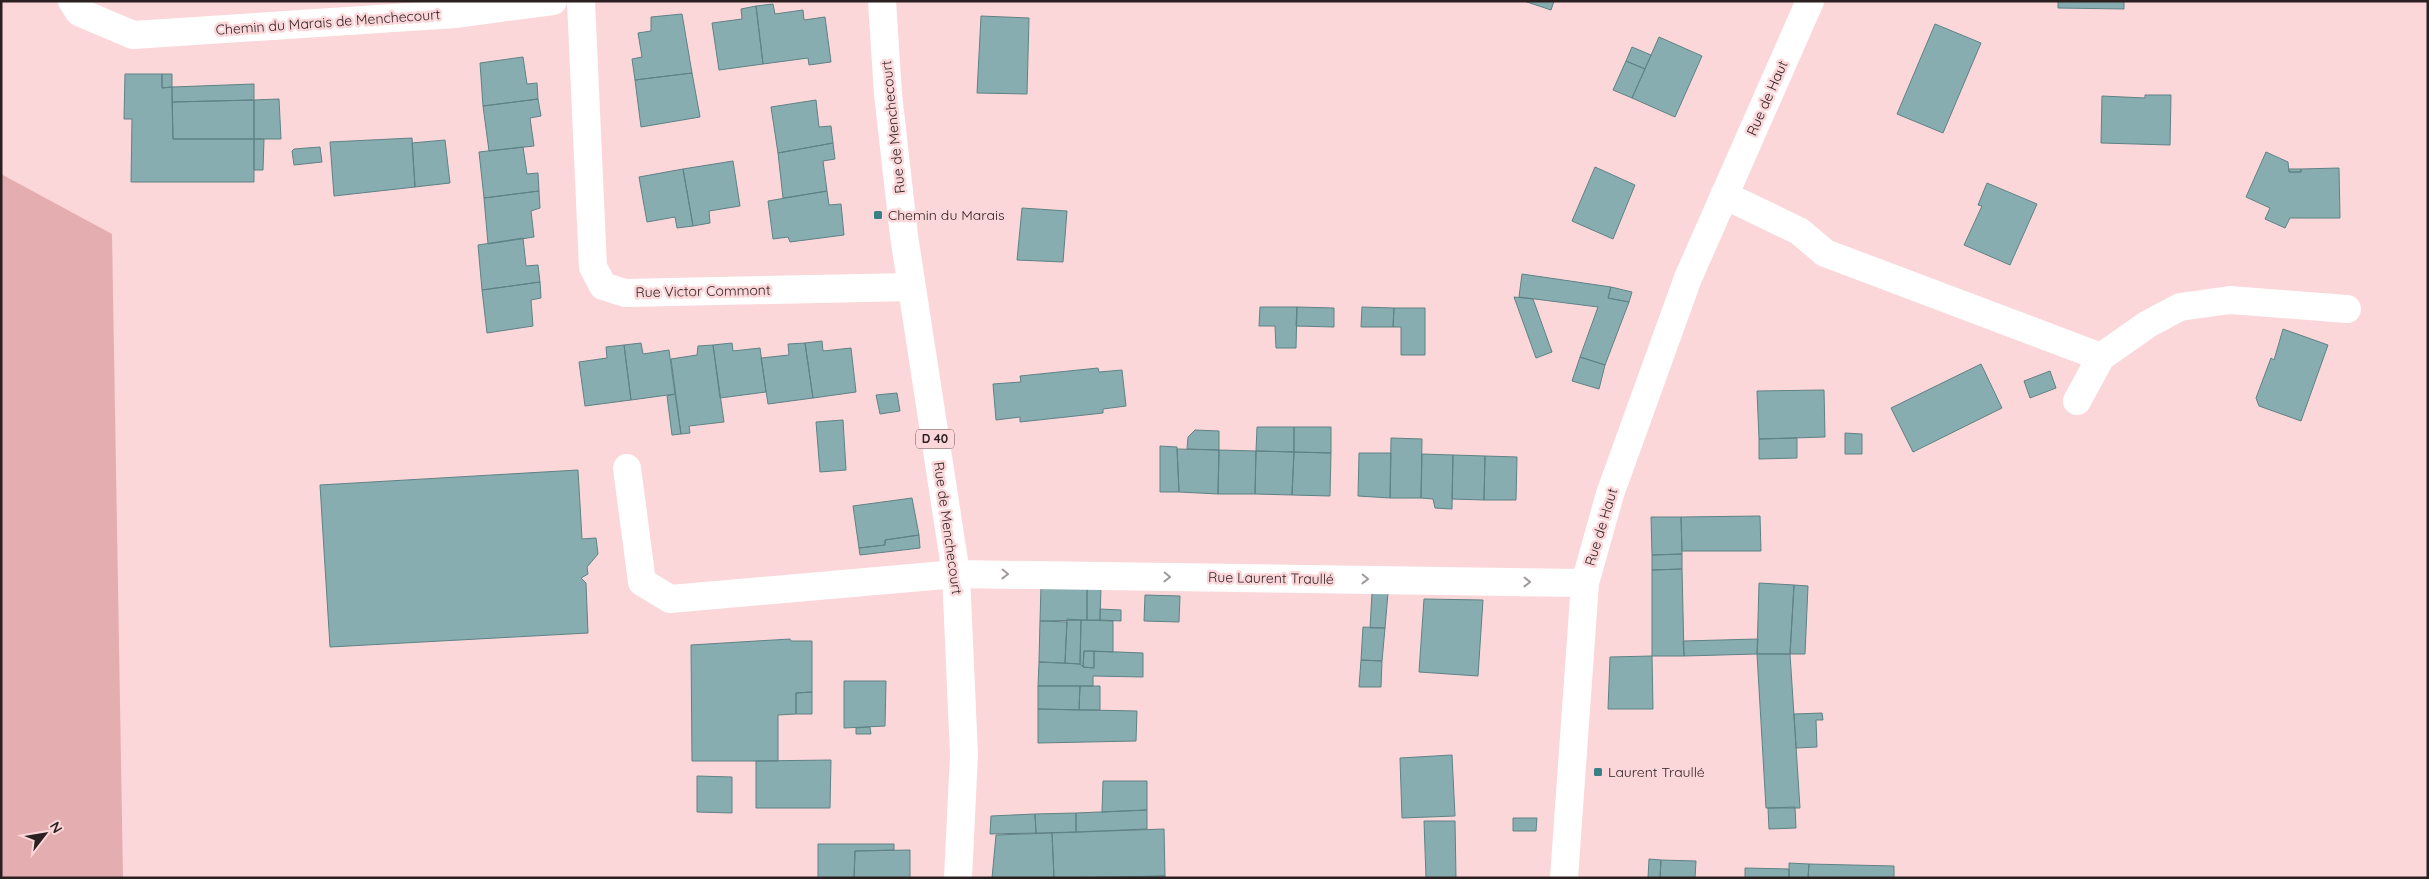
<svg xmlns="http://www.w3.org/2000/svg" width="2429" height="879" font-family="Quicksand,sans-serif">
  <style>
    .green { fill: #e4aeb1 }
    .building { fill: #88adb0; stroke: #5e8285 }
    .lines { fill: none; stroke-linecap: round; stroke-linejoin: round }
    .minor { stroke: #fff; stroke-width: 28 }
    .major { stroke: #fff; stroke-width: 28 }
    .oneway { stroke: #a09a9b }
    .poi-dot { fill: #398187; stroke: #fbd7d9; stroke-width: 2 }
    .labels { text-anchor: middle; stroke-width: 5; stroke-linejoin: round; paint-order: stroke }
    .shield { fill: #fbd7d9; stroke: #6a5658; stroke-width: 1 }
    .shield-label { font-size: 12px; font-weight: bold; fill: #2c1f20 }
    .street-label { font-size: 14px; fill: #2c1f20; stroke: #fbd7d9 }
    .poi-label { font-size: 14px; fill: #2c1f20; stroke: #fbd7d9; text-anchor: start }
  </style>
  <rect width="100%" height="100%" fill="#fbd7d9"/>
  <!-- green -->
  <path class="green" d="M1,174L112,234L123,878H1Z"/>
  <!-- building -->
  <path class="building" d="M1524,1H1554L1551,10Z
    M2058,1H2124V9L2058,8Z
    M773,4L775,14L803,10L804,20L825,17L831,62L809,65L808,58L763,64L756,6Z
    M756,6L763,64L719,70L712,23L742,19L741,9Z
    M682,14L692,73L635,80L632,59L642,57L638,33L651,31V17Z
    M981,16L1029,18L1027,94L977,93Z
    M1935,24L1981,43L1943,133L1897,114Z
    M1659,37L1702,56L1675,117L1632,98Z
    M1632,47L1651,55L1645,69L1626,61Z
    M523,57L527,84L537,83L538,99L483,106L480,63Z
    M1626,61L1645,69L1632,98L1613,90Z
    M692,73L700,117L641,127L635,80Z
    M125,74H162V88L172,87L173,139H254V182H131L132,119H124Z
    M162,74H172V87L162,88Z
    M254,84V100L172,102V87Z
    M2145,95H2171L2170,145L2101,143L2102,96L2145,98Z
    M279,99L281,139H254V100Z
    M538,99L541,116L530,118L534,146L489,151L483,106Z
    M254,100V139H173L172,102Z
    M816,100L819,127L831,126L833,143L778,153L771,107Z
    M412,138L415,187L334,196L330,142Z
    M254,139H264L263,170H254Z
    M445,140L450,183L415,187L412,143Z
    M833,143L835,159L823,161L827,191L783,198L778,153Z
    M320,147L322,162L294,165L292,151L294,149Z
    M523,147L527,174L538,173L539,191L484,198L479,152Z
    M2266,152L2288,162L2289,172H2301V169L2339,168L2340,218H2290L2285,228L2265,219L2270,208L2246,197Z
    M733,161L740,206L709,211L710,223L693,226L683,169Z
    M1595,167L1635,185L1613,239L1572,221Z
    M683,169L693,226L677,228L675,217L647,222L639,177Z
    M2289,169H2301V172H2289Z
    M1987,183L2037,204L2010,265L1964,245L1982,206L1978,205Z
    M539,191L540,208L531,211L534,237L488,244L484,198Z
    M827,191L829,205L841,204L844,235L790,242L788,237L773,239L768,201Z
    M1022,208L1067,211L1063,262L1017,260Z
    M523,238L526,266L538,265L540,282L482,290L478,245Z
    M1522,274L1611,287L1608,298L1629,302L1605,365L1580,357L1598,307L1519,297Z
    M540,282L541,298L531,300L533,326L487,333L482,290Z
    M1611,287L1632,292L1629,302L1608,298Z
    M1514,297L1533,299L1552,352L1536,358Z
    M1260,307H1297L1296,348H1276L1275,326H1259Z
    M1297,307L1334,308V327L1296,326Z
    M1362,307L1394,308L1393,327H1361Z
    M1394,308H1425V355H1401V327H1393Z
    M2283,329L2328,345L2301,421L2259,406L2256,398L2271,358L2274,360Z
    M822,341L823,351L851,348L856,392L813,398L805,343Z
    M641,343L643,354L669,350L675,394L631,400L624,345Z
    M732,343L733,351L760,348L766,392L720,398L713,345Z
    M805,343L813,398L768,404L761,358L789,355L788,344Z
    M624,345L631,400L585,406L579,362L607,358L606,347Z
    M713,345L724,422L689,426L690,433L681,434L671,359L697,355L698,346Z
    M1580,357L1605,365L1599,389L1572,381Z
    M1981,364L2002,408L1913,452L1891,408Z
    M1098,368L1099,372L1122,370L1126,406L1103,409V413L1020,422V417L996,420L993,384L1021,382L1020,376Z
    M2050,371L2056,388L2030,398L2024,381Z
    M1824,390L1825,437L1759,439L1757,391Z
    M897,393L900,411L880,414L876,395Z
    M675,394L681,434L672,435L667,396Z
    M843,420L846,470L820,472L816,422Z
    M1257,427H1294V452L1256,451Z
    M1294,427H1331V453L1294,452Z
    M1195,430L1219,431V450L1187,449L1188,437Z
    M1845,433L1862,434V454H1845Z
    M1391,438L1422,439L1421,498H1390Z
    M1797,438V458L1759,459V439Z
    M1160,446L1177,447L1179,492H1160Z
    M1177,449L1219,450L1218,494L1179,492Z
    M1219,450L1256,451L1255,494H1218Z
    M1256,451L1294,452L1292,495L1255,494Z
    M1294,452L1331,453L1330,496L1292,495Z
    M1359,453H1391L1390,498L1358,496Z
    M1422,454L1453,455L1452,509L1435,508L1433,499L1421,498Z
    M1453,455L1485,456L1484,500L1452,499Z
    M1485,456L1517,457L1516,500H1484Z
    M578,470L582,539L596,538L598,554L587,567L588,574L581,578L586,583L588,633L330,647L320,485Z
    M912,498L919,535L885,540V545L859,548L853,506Z
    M1760,516L1761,551H1682L1681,517Z
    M1651,517H1681L1682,554L1652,555Z
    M919,535L920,548L860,555L859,548L885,545V540Z
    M1682,554V569L1652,570V555Z
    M1682,569L1684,656H1652V570Z
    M1759,583L1794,585L1790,654H1757Z
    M1794,585L1808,586L1805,654H1790Z
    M1041,586L1087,587V620L1040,621Z
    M1087,587H1101L1100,620H1087Z
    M1372,593H1388L1385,628H1370Z
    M1145,595L1180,596L1179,622L1144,621Z
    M1424,599L1483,600L1478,676L1419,672Z
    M1100,609L1121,610V621L1100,620Z
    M1067,619L1081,620L1080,664L1065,663Z
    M1081,620L1113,621V652L1084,651L1083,667L1080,664Z
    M1040,621L1067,622L1065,663L1039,662Z
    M1363,627L1385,628L1382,661L1361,660Z
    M790,639L791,641H812V692L796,693V714L778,715V761H692L691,645Z
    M1758,639L1757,654L1684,656L1683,641Z
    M1084,651H1094V668L1083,667Z
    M1094,651L1143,653V677L1093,676V686H1038L1039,662L1080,664L1083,667L1094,668Z
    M1757,654H1790L1800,808H1766Z
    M1652,656L1653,709H1608L1610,657Z
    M1361,660L1382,661L1381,687H1359Z
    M844,681H886L885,726L844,728Z
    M1038,686H1080L1079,710L1038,709Z
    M1080,686H1100V710H1079Z
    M812,692V714H796V693Z
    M1038,709L1137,711L1136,741L1038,743Z
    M1822,713L1823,720H1816L1817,747L1796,748L1794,714Z
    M870,727L871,734H856V728Z
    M1452,755L1455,816L1402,818L1400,758Z
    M831,760L830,808H756V761Z
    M697,776L732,777V813L697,812Z
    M1103,781H1147V810L1102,812Z
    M1795,807L1796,828L1769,829L1768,808Z
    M1147,810V829L1076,832V813Z
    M1076,813V832L1036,833L1035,814Z
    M1035,814L1036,833L990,834L991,816Z
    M1513,818H1537L1536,831H1513Z
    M1424,821H1455L1456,878H1426Z
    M1164,829L1165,876L1054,878L1052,833Z
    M1052,833L1054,878H992L996,835Z
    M818,844H894V850L855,851L854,878H818Z
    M910,850V878H854L855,851Z
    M1649,859L1661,860L1660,878H1648Z
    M1661,860L1696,861L1695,878H1660Z
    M1789,863L1809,864L1808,878H1789Z
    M1809,864L1894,866V878H1808Z
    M1745,868L1789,869V878H1745Z
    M1165,876V878H1101Z"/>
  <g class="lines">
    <!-- minor -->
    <path class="minor" d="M72,1L79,12L133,35L455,14L553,1
      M581,1L593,267L603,286L625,293L911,287
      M1724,195L1799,231L1825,253L2101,357
      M2077,401L2101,357L2148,324L2180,307L2230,300L2347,309
      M627,468L642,582L670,599L956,574L1585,583
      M1564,878L1585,583L1610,494L1688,278L1810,1"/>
    <!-- major -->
    <path class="major" d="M882,1L888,94L904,236L956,574L964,755L958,878"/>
  </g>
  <!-- one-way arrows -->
  <defs><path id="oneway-chevron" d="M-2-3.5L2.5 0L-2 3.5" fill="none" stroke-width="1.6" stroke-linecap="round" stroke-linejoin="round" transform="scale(1.25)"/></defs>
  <g class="oneway">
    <use href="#oneway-chevron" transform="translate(1005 574) rotate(1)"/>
    <use href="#oneway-chevron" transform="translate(1167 577) rotate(1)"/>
    <use href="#oneway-chevron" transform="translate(1365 579) rotate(1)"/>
    <use href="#oneway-chevron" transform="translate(1527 582) rotate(1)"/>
  </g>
  <!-- markers -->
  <g class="poi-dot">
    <rect x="873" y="210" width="10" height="10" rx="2.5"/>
    <rect x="1593" y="767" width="10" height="10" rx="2.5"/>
  </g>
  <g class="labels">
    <!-- shield labels -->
    <rect class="shield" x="916" y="429.5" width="38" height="19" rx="4"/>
    <g class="shield-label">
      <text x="935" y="443">D 40</text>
    </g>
    <!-- street labels -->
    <g class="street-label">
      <text transform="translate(328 22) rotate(-4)" y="5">Chemin du Marais de Menchecourt</text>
      <text transform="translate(1767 98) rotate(-66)" y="5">Rue de Haut</text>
      <text transform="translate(893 127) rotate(-96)" y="5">Rue de Menchecourt</text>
      <text transform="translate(703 291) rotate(-1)" y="5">Rue Victor Commont</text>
      <text transform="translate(1601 527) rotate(-73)" y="5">Rue de Haut</text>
      <text transform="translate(948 528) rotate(82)" y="5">Rue de Menchecourt</text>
      <text transform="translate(1271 578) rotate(1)" y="5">Rue Laurent Traullé</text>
    </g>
    <!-- poi labels -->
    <g class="poi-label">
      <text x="888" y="220">Chemin du Marais</text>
      <text x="1608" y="777">Laurent Traullé</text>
    </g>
  </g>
  <!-- border -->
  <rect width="2429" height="879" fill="none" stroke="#2c1f20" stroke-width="5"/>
  <!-- north arrow -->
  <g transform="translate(45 834) rotate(59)" stroke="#fbd7d9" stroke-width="4" paint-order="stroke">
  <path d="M0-4L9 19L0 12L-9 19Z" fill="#2c1f20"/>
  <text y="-8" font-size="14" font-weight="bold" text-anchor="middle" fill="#2c1f20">N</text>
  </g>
</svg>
